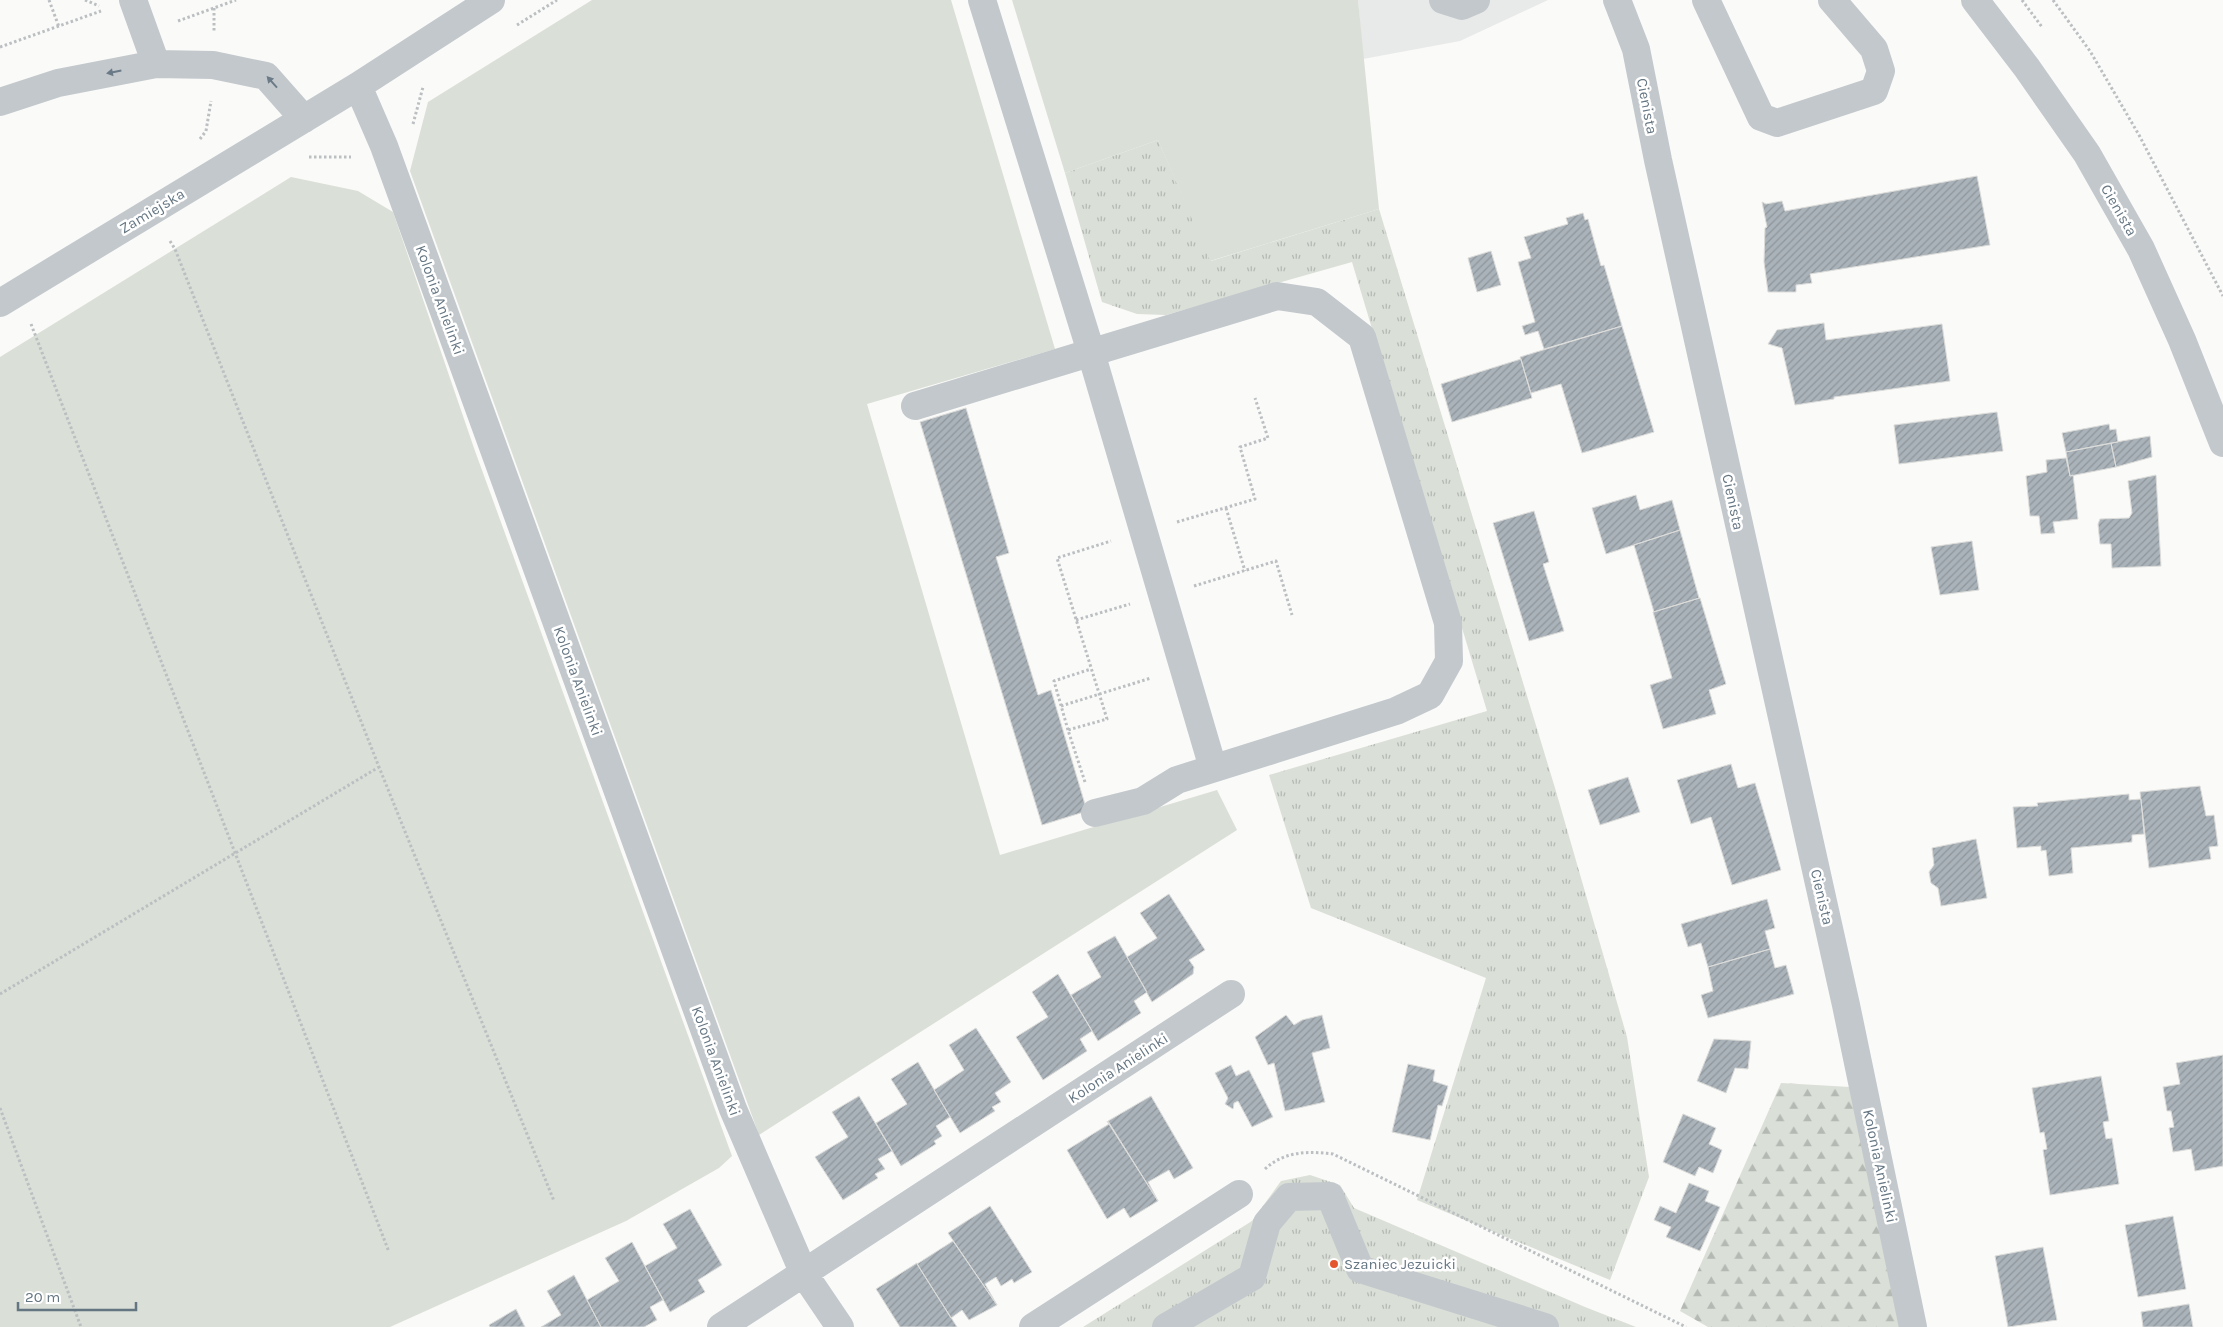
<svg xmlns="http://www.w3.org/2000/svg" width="2223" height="1327" font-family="Karla,sans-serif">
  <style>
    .built { fill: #e8e9e9 }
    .grass { fill: url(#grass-tufts) }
    .forest { fill: url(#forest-firs) }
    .garden { fill: #dadfd7 }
    .building { fill: url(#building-hatch); stroke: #dcdcda }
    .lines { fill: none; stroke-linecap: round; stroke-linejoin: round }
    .path { stroke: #bbbfc2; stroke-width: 3; stroke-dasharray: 2.5 2.5; stroke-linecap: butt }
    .minor { stroke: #c3c8cc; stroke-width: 28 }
    .oneway { fill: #6a7a87 }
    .poi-dot { fill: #e4572e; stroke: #fff; stroke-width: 2 }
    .labels { text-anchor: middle; stroke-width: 5; stroke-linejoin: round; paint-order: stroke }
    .street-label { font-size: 15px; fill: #657683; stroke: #fff }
    .poi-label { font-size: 15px; fill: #657683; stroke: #fff; text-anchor: start }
  </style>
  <defs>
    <pattern id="grass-tufts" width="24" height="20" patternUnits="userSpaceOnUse" patternTransform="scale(1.25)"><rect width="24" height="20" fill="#dadfd7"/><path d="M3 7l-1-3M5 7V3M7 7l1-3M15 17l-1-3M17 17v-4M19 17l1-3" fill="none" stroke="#b4b9b4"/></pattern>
    <pattern id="forest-firs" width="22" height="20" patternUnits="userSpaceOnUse" patternTransform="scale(1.25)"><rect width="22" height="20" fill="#dadfd7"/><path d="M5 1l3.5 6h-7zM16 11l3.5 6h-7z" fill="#b4b9b4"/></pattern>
    <pattern id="building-hatch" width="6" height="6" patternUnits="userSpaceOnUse" patternTransform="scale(1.25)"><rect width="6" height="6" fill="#aab3b9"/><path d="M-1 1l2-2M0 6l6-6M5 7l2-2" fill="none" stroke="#8e969c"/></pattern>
  </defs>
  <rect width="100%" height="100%" fill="#fafaf8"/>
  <!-- built -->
  <path class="built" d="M1358,0H1548L1460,41L1363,59Z"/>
  <!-- grass -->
  <path class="grass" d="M1158,140L1211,261L1379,209L1555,788L1627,1037L1649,1177L1610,1280L1417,1200L1486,978L1311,908L1269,775L1487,711L1352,262L1166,315L1137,314L1102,302L1065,173Z
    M1310,1175L1340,1185L1354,1208L1585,1307L1636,1327H1083L1252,1221L1281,1181Z"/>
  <!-- forest -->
  <path class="forest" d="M1781,1083L1850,1087L1904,1327H1708L1680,1311Z"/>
  <!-- garden -->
  <path class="garden" d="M592,0H951L1055,349L867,404L1000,855L1217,790L1237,830L759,1135L410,171L428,102Z
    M1012,0H1358L1379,209L1210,261L1158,140L1065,173Z
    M291,177L358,191L393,212L475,451L732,1156L719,1168L626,1221L390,1327H0V357Z"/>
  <!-- building -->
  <path class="building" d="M1977,176L1990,245L1810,274L1812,283L1796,285V292H1768L1764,262L1765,228L1767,227L1762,202L1766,204L1782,201L1785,211Z
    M1583,213L1585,220L1588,219L1601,266L1604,265L1622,326L1544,349L1538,331L1525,335L1522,326L1535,322L1518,262L1531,258L1524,237L1568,224L1566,218Z
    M1491,251L1501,285L1477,292L1468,258Z
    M1824,323L1826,340L1942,324L1950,381L1834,397V399L1795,405L1782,348L1768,344L1777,330Z
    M1622,326L1654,432L1582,453L1561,384L1531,393L1520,357Z
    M1521,359L1532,398L1452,422L1441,384Z
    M966,408L1009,553L996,557L1038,695L1051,690L1087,811L1042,825L920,422Z
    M1997,412L2003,451L1899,464L1894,425Z
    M2109,424L2110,430L2116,429L2118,442L2066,452L2062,433Z
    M2150,436L2152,457L2116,467L2111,443Z
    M2111,443L2116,467L2070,476L2066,452Z
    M2066,458L2070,476L2073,475L2078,519L2053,522L2055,533L2041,534L2039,516H2030L2026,476L2047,472L2046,460Z
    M2156,475L2161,566L2112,568L2111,544H2100L2098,524L2100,519L2129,518L2132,513L2128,481Z
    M1636,495L1640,510L1672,500L1680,530L1606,554L1592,508Z
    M1534,511L1549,562L1543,564L1564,631L1529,641L1493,523Z
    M1680,530L1699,598L1654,612L1634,545Z
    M1972,541L1979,590L1940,595L1931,547Z
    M1700,598L1726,684L1709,690L1716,714L1663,729L1650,685L1672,678L1653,612Z
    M1731,764L1738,788L1755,783L1781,870L1732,885L1711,817L1691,824L1677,780Z
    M1628,777L1640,812L1600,825L1588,790Z
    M2200,786L2206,816L2214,815L2218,846L2209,847L2211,859L2149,868L2140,792Z
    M2129,794V800L2141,799L2144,834L2132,835V842L2071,848L2073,873L2049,876L2046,850L2041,851V846L2017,848L2013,807L2038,806L2037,803Z
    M1976,839L1987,898L1941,906L1938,888L1931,883L1929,872L1934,865L1932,848Z
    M1169,894L1205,950L1189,960L1194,967L1193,974L1152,1002L1127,957L1157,938L1140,913Z
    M1767,899L1775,928L1765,931L1770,949L1708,967L1701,943L1688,947L1681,924Z
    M1115,936L1147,992L1134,1001L1141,1013L1098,1041L1071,995L1101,977L1087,952Z
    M1770,949L1775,968L1786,965L1794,994L1708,1018L1701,995L1713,991L1708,967Z
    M1058,974L1092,1031L1080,1039L1087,1051L1043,1080L1016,1037L1048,1017L1032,992Z
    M1286,1015L1294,1025L1302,1020L1322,1015L1330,1048L1312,1053L1325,1102L1285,1111L1274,1063L1268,1065L1255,1037Z
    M976,1028L1011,1082L995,1093L1001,1102L992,1107L995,1111L960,1133L934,1090L964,1070L949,1045Z
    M1714,1039L1751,1041L1748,1069L1735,1068L1726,1093L1697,1081Z
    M2223,1055V1166L2195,1171L2191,1149L2173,1152L2169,1128L2174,1127L2171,1111H2167L2163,1087L2180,1084L2176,1063Z
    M918,1062L950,1117L936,1126L942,1136L934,1141L936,1144L901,1166L876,1123L907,1104L891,1079Z
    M1408,1064L1435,1070L1433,1081L1448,1086L1442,1106L1438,1105L1430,1140L1392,1132Z
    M1231,1065L1236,1076L1249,1070L1273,1117L1252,1127L1238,1101L1234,1103L1233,1109L1225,1104L1228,1098L1215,1073Z
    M2101,1076L2109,1121L2103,1122L2106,1139L2112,1138L2119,1184L2050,1195L2043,1150L2047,1149L2044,1132L2040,1133L2032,1088Z
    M859,1096L892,1151L878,1159L885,1169L875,1174L878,1178L843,1200L815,1157L848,1137L832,1112Z
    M1151,1096L1193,1168L1174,1179L1169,1170L1148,1182L1158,1201L1108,1121Z
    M1683,1114L1716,1128L1709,1144L1722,1150L1713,1173L1699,1167L1695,1176L1663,1162Z
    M1107,1121L1158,1201L1130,1218L1124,1208L1107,1219L1067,1150L1109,1124Z
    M1689,1183L1709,1191L1705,1201L1720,1207L1700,1251L1666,1237L1671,1227L1654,1220L1660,1206L1676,1213Z
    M990,1206L1032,1272L1014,1283L1012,1279L1001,1286L996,1277L985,1284L997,1305L948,1233Z
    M690,1209L722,1265L698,1280L705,1292L670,1312L645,1266L677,1248L663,1224Z
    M2173,1216L2186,1289L2138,1297L2125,1225Z
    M953,1241L997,1305L969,1320L962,1310L951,1318L917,1264Z
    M632,1242L663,1300L650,1307L657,1320L644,1327H601L587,1300L619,1281L605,1258Z
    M2043,1247L2057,1320L2008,1327L1995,1256Z
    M917,1263L919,1267L957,1327H900L878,1292L876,1289Z
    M574,1275L601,1327H541L561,1315L547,1291Z
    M2189,1304L2193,1327H2143L2141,1312Z
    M516,1309L525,1327H490L489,1325Z"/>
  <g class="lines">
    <!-- path -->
    <path class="path" d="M49,0L59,27
      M85,0L99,6
      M2022,0L2042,27
      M2053,0L2090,51L2139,135L2223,296
      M214,8V32
      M178,21L236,0
      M517,25L557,0
      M0,47L101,11
      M413,124L423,87
      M200,139L206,131L211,101
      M309,157H351
      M170,241L175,249L379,767L554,1201
      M31,324L389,1252
      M1226,508L1245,571
      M1177,522L1255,499L1240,447L1268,438L1255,398
      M1194,586L1276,561L1292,615
      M1076,620L1130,604
      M1061,706L1151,678
      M1068,730L1054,681L1091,669
      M1085,782L1068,730L1107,719L1057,558L1111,541
      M0,994L379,767
      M0,1108L81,1327
      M1265,1169C1284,1151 1309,1151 1333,1154L1686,1327"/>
    <!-- minor -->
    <path class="minor" d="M133,0L156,64
      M982,0L1087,339L1213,768
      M1443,0L1462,6L1476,0
      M1617,0L1636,49L1658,160L1846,1005L1913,1327
      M1706,0L1761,117L1777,123L1874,91L1881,71L1874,49L1832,0
      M1975,0L2027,68L2087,154L2141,249L2182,340L2223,443
      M358,86L384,146L733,1109L804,1274L840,1327
      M0,102L58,83L156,64L213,65L266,76L304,119
      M0,303L358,86L491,0
      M915,406L1277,296L1317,302L1362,337L1448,623L1449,661L1430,695L1396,711L1177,780L1143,801L1095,813
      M721,1327L1231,994
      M1033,1327L1239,1194
      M1166,1327L1252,1277L1267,1223L1289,1197L1330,1196L1360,1269L1545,1327"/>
  </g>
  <!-- one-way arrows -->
  <defs><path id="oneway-solid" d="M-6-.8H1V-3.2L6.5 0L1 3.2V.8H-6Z" transform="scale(1.25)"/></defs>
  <g class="oneway">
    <use href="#oneway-solid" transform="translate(114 72) rotate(169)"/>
    <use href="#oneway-solid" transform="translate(272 82) rotate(-132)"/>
  </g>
  <!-- markers -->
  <circle class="poi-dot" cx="1334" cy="1264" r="5"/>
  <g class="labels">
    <!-- street labels -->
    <g class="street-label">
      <text transform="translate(1647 106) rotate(79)" y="5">Cienista</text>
      <text transform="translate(2119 210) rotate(60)" y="5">Cienista</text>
      <text transform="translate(152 211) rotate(-31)" y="5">Zamiejska</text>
      <text transform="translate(440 300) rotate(70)" y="5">Kolonia Anielinki</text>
      <text transform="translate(1733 502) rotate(78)" y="5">Cienista</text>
      <text transform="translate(578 681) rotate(70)" y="5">Kolonia Anielinki</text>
      <text transform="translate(1822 897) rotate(77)" y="5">Cienista</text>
      <text transform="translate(716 1061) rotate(70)" y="5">Kolonia Anielinki</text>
      <text transform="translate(1118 1068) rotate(-33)" y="5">Kolonia Anielinki</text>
      <text transform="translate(1880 1166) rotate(78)" y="5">Kolonia Anielinki</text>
    </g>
    <!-- poi labels -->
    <g class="poi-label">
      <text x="1344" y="1269">Szaniec Jezuicki</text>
    </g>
  </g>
  <!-- scale -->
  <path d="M18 1302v8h118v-8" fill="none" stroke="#657683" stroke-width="2.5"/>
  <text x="25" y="1302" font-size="15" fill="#657683" stroke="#ffffff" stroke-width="4" paint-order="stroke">20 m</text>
</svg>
